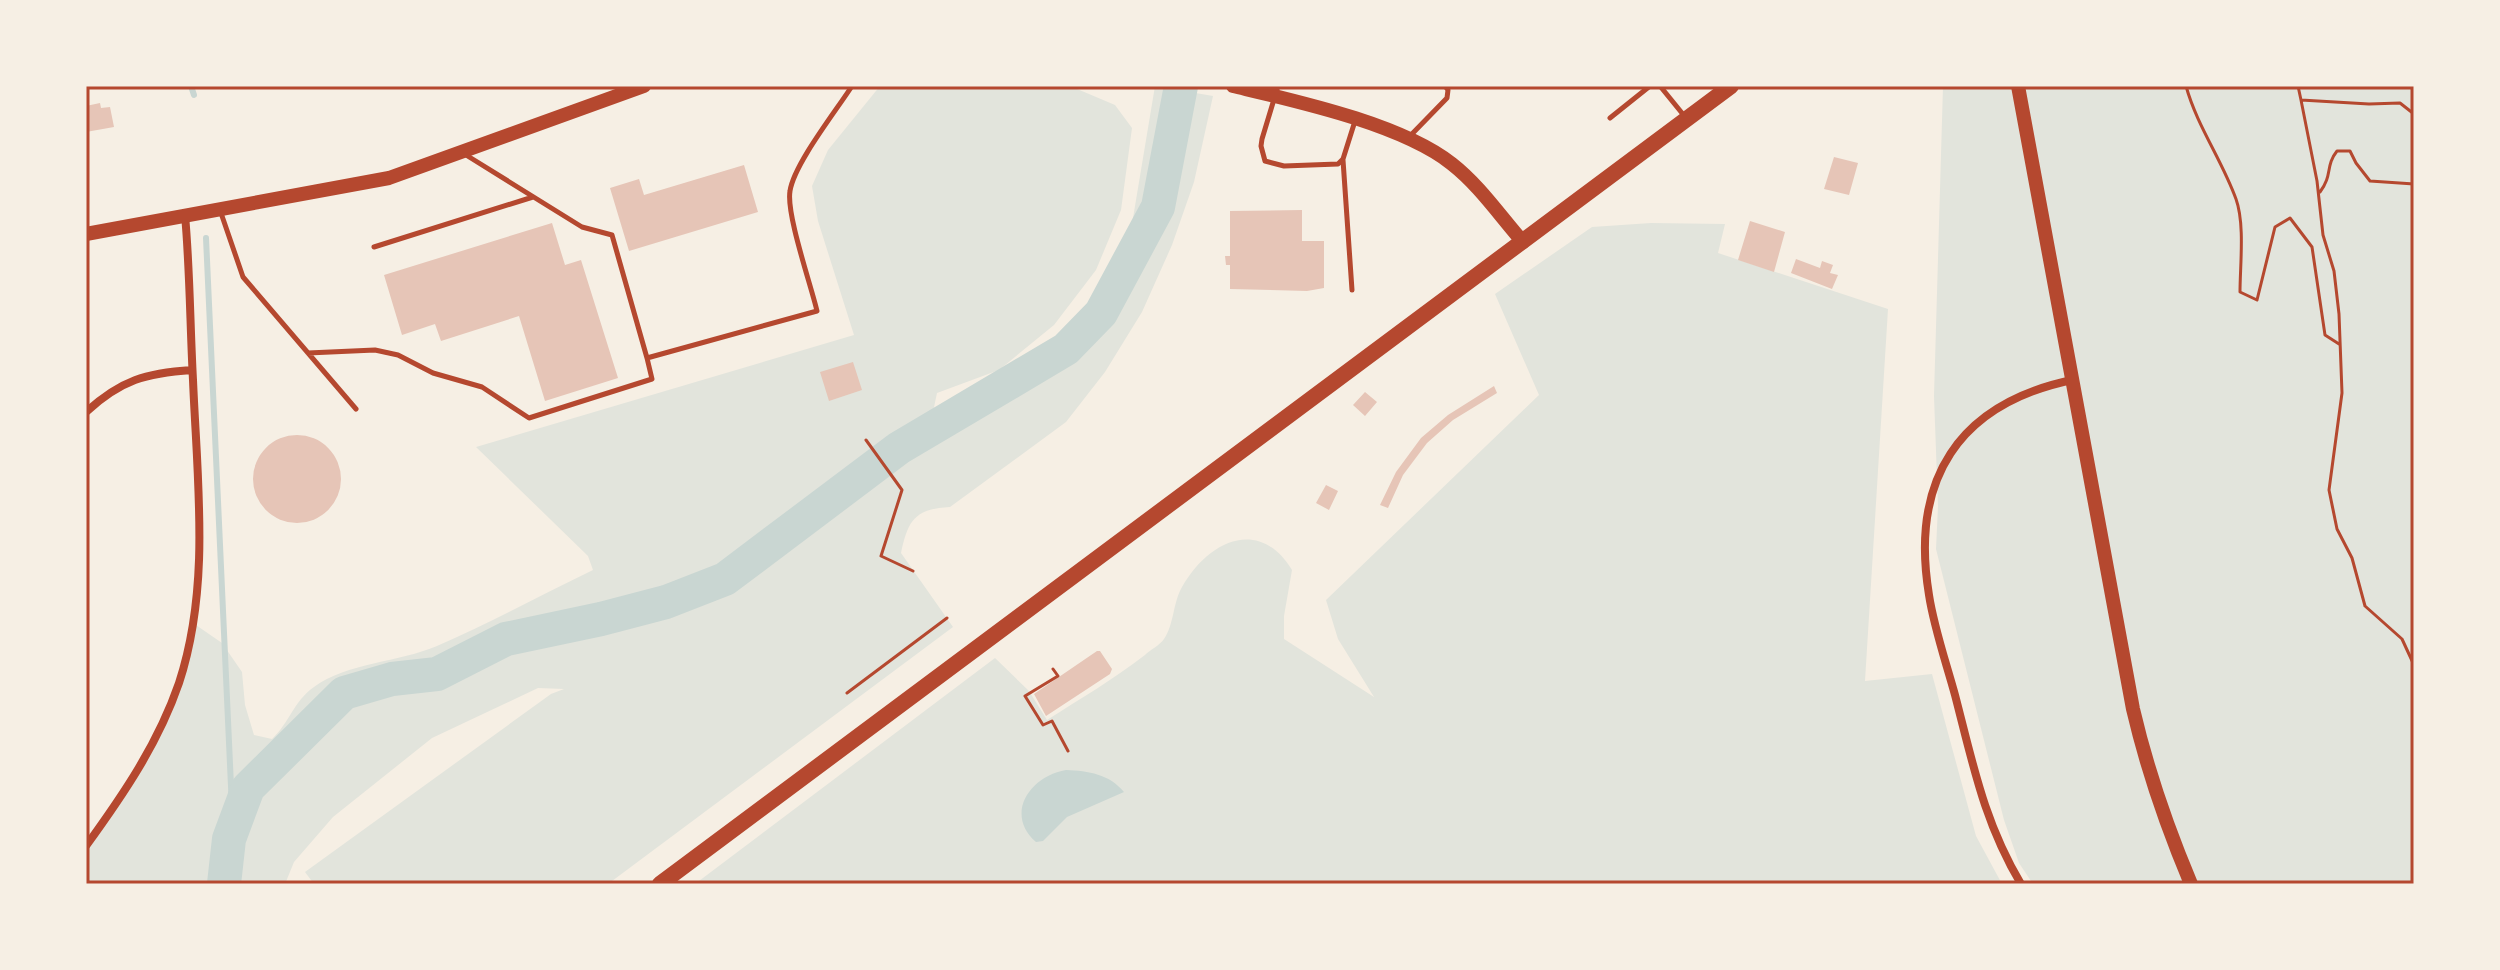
<svg xmlns="http://www.w3.org/2000/svg" width="2500" height="970" font-family="Lato,sans-serif">
  <style>
    .green { fill: #e2e4dc }
    .water { fill: #c9d6d2 }
    .lines { fill: none; stroke-linecap: round; stroke-linejoin: round }
    .stream { stroke: #c9d6d2; stroke-width: 6 }
    .river { stroke: #c9d6d2; stroke-width: 34 }
    .building { fill: #e6c5b7 }
    .path { stroke: #b5482f; stroke-width: 3 }
    .service { stroke: #b5482f; stroke-width: 5 }
    .minor { stroke: #b5482f; stroke-width: 8 }
    .tertiary { stroke: #b5482f; stroke-width: 14 }
    .primary { stroke: #b5482f; stroke-width: 16 }
    .neatline { fill: none; stroke: #b5482f; stroke-width: 3 }
  </style>
  <rect width="100%" height="100%" fill="#f6efe4"/>
  <!-- green -->
  <path class="green" d="M880,86H1070L1115,105L1132,128L1121,210L1096,270L1054,325L999,370L937,393L933,412L1033,371L1096,317L1128,248L1155,86L1213,96L1194,182L1172,245L1142,312L1105,372L1066,422L950,507C914,509 908,521 901,553L953,627L608,884H314L305,872L551,694L564,689L538,688L432,738L333,817L294,862L285,884H86V846L116,804L171,705L193,623L222,643L242,672L245,705L254,735L272,739C290,722 293,702 314,687C346,663 400,662 437,646C490,623 541,595 593,570L588,556L476,447L854,335L818,221L812,186L828,150Z
    M1943,86H2414V884H2033L2019,863L2004,820L1936,549L1938,506L1934,396Z
    M1651,223L1725,224L1718,253L1888,309L1865,681L1932,674L1976,836L2002,884H695L995,658L1029,691L1047,720C1080,699 1114,679 1145,655C1150,650 1160,645 1164,639C1174,625 1173,602 1182,587C1208,541 1259,516 1292,570L1284,616V639L1374,697L1338,639L1326,600L1539,395L1495,294L1592,227Z"/>
  <!-- water -->
  <path class="water" d="M1066,770C1089,771 1109,774 1124,792L1067,817L1043,841L1036,842C1004,814 1030,776 1066,770Z"/>
  <g class="lines">
    <!-- stream -->
    <path class="stream" d="M191,86L194,95
      M206,238L233,830"/>
    <!-- river -->
    <path class="river" d="M224,884L229,839L248,788L344,693L392,679L437,674L506,639L601,619L666,602L725,579L899,448L1066,349L1101,313L1158,207L1181,86"/>
  </g>
  <!-- building -->
  <path class="building" d="M100,103L101,108L110,107L114,127L86,132V106Z
    M1834,157L1858,163L1849,195L1824,189Z
    M744,165L758,212L629,251L610,188L639,179L644,195Z
    M1302,210V241H1324V288L1307,291L1230,289V265H1226L1225,256H1230V211Z
    M1750,221L1785,232L1774,272L1738,260Z
    M552,223L565,265L581,260L618,378L545,401L519,316L441,341L435,324L402,335L384,275Z
    M1796,259L1820,268L1822,261L1833,265L1830,273L1838,275L1832,289L1791,273Z
    M853,362L862,390L829,401L820,372Z
    M1494,386L1497,393L1453,420L1427,443L1403,475L1388,508L1380,505L1396,472L1421,438L1448,415Z
    M1365,392L1377,402L1365,416L1353,405Z
    M253 479a44 44 0 1 1 88 0a44 44 0 1 1-88 0Z
    M1326,485L1338,491L1329,510L1316,503Z
    M1097,651H1100L1112,669L1110,674L1046,716L1034,694Z"/>
  <g class="lines">
    <!-- path -->
    <path class="path" d="M2186,86C2197,126 2222,160 2236,199C2245,224 2240,266 2240,292L2257,300L2275,227L2290,218L2312,247L2325,335L2339,344
      M2298,86L2301,100L2369,104L2400,103L2414,114
      M2301,100L2317,181L2323,235L2334,271L2339,314L2342,393L2329,490L2337,529L2352,558L2365,606L2402,639L2414,665
      M2320,192C2333,175 2325,166 2337,151H2350L2356,163L2370,181L2414,184
      M866,440L902,490L881,556L913,571
      M1053,669L1058,676L1025,696L1043,725L1052,721L1068,751
      M847,693L947,618"/>
    <!-- service -->
    <path class="service" d="M1278,86L1262,139L1261,146L1265,161L1284,166L1338,164L1343,159L1355,121
      M1660,86L1686,118
      M1610,118L1650,86
      M1409,137L1447,98L1448,90L1445,86
      M466,155L582,227L612,235L647,358L817,311C811,285 786,214 790,191C794,164 836,111 852,86
      M1343,160L1352,290
      M221,213L243,277L356,409
      M374,247L533,197
      M308,353L375,350L398,355L433,373L482,387L529,418L652,379L647,358"/>
    <!-- minor -->
    <path class="minor" d="M86,412C121,380 146,373 192,370
      M86,846C123,795 158,744 179,683C211,586 197,479 193,380C190,325 190,270 185,215
      M2021,884C1984,822 1973,764 1955,695C1946,662 1934,628 1929,595C1910,480 1958,404 2072,380"/>
    <!-- tertiary -->
    <path class="tertiary" d="M1233,86C1296,101 1402,124 1452,164C1480,186 1500,216 1523,242
      M2018,86L2133,709C2147,769 2167,827 2191,884
      M86,234L389,178L644,86"/>
    <!-- primary -->
    <path class="primary" d="M660,884L1731,86"/>
  </g>
  <!-- border -->
  <rect width="2500" height="970" fill="none" stroke="#f6efe4" stroke-width="176"/>
  <rect x="88" y="88" width="2324" height="794" class="neatline"/>
</svg>
